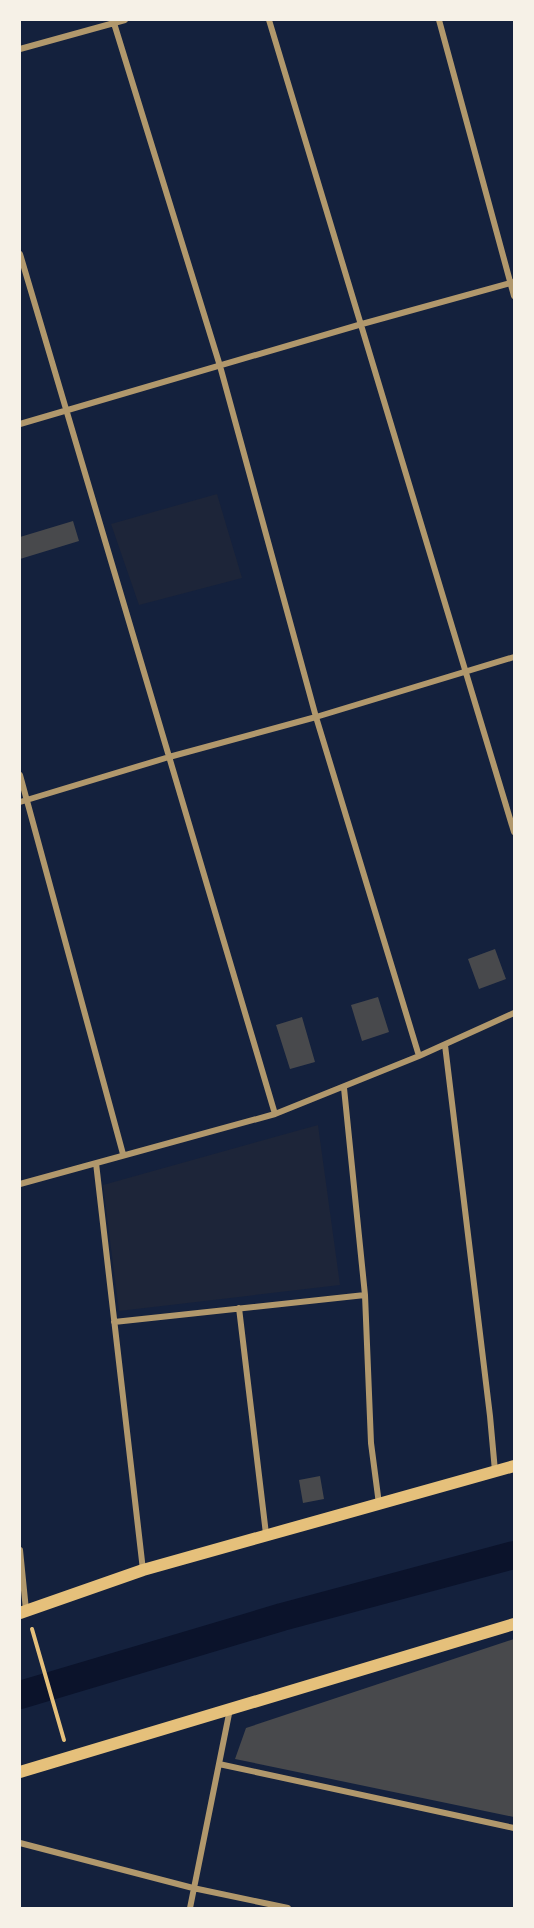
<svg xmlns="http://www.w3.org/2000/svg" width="534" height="1928" font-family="'Fira Sans',sans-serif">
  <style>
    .green { fill: #1d2539 }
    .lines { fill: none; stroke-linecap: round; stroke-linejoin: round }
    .canal { stroke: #0b132b; stroke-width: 28 }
    .building { fill: #48494c }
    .path { stroke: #e5c07b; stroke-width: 4 }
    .minor { stroke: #b1986c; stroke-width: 6 }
    .secondary { stroke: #e5c07b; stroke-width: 12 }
  </style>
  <rect width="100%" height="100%" fill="#14213d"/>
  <!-- green -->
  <path class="green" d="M217,494L242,578L139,605L111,524Z
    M318,1125L340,1285L119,1311L103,1185Z"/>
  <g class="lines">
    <!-- canal -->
    <path class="canal" d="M20,1695L282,1617L514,1555"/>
  </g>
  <!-- building -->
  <path class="building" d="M73,521L79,541L20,559V537Z
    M495,949L506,979L479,989L468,959Z
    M378,997L389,1032L362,1041L351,1005Z
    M302,1017L315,1062L290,1069L276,1025Z
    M320,1476L324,1499L303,1503L299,1480Z
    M514,1639V1817L235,1759L246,1728Z"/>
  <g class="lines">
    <!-- path -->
    <path class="path" d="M32,1629L64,1740"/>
    <!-- minor -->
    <path class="minor" d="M113,20L220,366L316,717L419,1056
      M269,20L514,832
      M439,20L514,296
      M20,49L125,20
      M20,254L275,1114
      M20,424L362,324L514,282
      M20,775L123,1154
      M20,802L169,757L316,717L514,657
      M445,1045L490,1416L495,1471
      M344,1088L365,1295L371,1443L379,1504
      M96,1163L143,1570
      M20,1184L275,1114L419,1056L514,1013
      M239,1308L266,1534
      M114,1322L365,1295
      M20,1550L26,1610
      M219,1764L514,1828
      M20,1843L193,1888L288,1908
      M190,1908L230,1709"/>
    <!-- secondary -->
    <path class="secondary" d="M20,1613L143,1570L514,1466
      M20,1772L514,1624"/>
  </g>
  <!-- border -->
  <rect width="534" height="1928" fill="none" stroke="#f6f1e7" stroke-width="42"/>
</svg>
